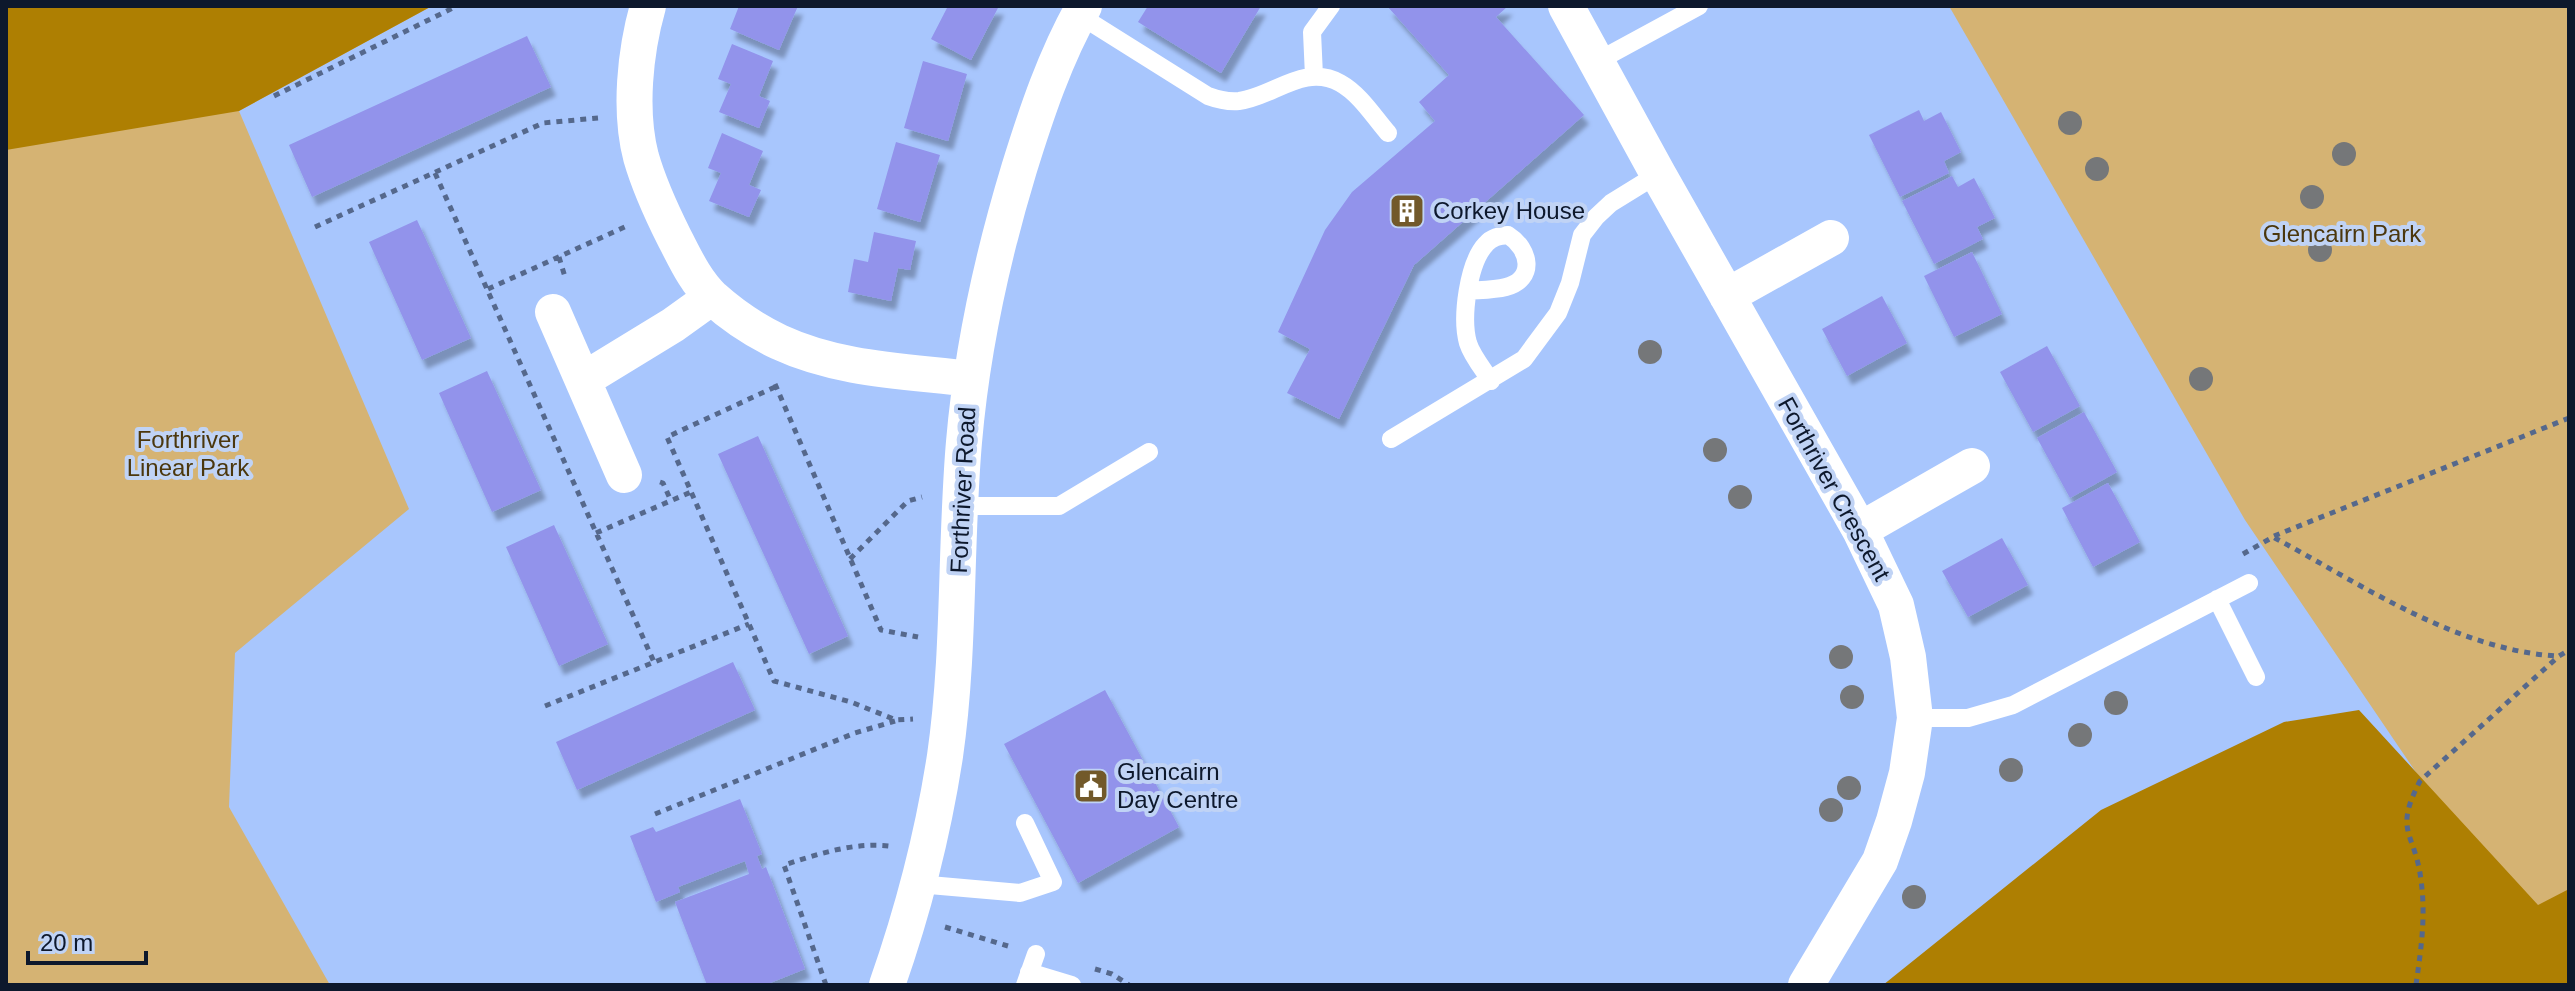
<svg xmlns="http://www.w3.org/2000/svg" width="2575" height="991" font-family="Helvetica,sans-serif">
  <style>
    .green { fill: #d5b373 }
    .forest { fill: #ae7f02 }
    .building { fill: #9293eb; filter: url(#shadow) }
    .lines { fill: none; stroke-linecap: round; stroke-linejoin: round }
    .path { stroke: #55688c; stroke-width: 5; stroke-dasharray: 6 6; stroke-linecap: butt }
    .service { stroke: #fff; stroke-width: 18 }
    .minor { stroke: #fff; stroke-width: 36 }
    .tree { fill: #757779 }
    .labels { text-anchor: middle; stroke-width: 8; stroke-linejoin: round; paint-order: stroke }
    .poi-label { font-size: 24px; fill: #0d182c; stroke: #c0d3f5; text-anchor: start }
    .park-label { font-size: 24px; fill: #4b370d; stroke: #c0d3f5 }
    .street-label { font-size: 24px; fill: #0d182c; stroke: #c0d3f5 }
  </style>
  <defs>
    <filter id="shadow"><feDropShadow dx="5" dy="9" stdDeviation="2" flood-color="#0004"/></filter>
  </defs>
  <rect width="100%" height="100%" fill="#a8c6fd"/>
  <!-- green -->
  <path class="green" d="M6,6H432L239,111L409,509L235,653L229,807L330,985H6Z
    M1949,6H2569V985L2491,883L2245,520Z"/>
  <!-- forest -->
  <path class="forest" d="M6,6H432L239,111L6,150Z
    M2359,710L2538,905L2569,889V985H1883L2101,810L2284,722Z"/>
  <!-- building -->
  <path class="building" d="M739,6H798L779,50L730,29Z
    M948,6H999L971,60L931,39Z
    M1148,6H1261L1221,73L1138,22Z
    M1387,6H1508L1496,17L1584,115L1414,265L1339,419L1287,393L1310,349L1278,332L1325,230L1352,192L1435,121L1419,102L1449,75Z
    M527,36L551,87L312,197L289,145Z
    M732,44L773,61L759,96L770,101L759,128L719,112L731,84L718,79Z
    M923,61L967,74L948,141L904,128Z
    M1919,110L1924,121L1941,112L1961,152L1944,161L1949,173L1900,197L1869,135Z
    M722,133L763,151L749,185L761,190L749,217L709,201L721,173L708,168Z
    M896,142L940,155L920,222L877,209Z
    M1952,176L1958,187L1974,178L1995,218L1977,227L1983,239L1934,264L1902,201Z
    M417,220L471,338L422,360L369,242Z
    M874,232L916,241L910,270L898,268L891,301L848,292L854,259L868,262Z
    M1972,252L2002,314L1954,337L1924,276Z
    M1882,296L1907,343L1847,376L1822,329Z
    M2047,346L2080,406L2033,432L2000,372Z
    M487,371L541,490L492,512L439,393Z
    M2084,412L2117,472L2070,498L2037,438Z
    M758,436L848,636L809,654L718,454Z
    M2108,483L2140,542L2093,567L2062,508Z
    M554,525L608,644L559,666L506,547Z
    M2002,538L2028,585L1968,617L1942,571Z
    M733,662L755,710L577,790L556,742Z
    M1105,690L1179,827L1078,883L1004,744Z
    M740,799L762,854L757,856L762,869L766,867L805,969L765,985H707L675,902L749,874L745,861L678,887L680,892L656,902L630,836L653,827L656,832Z"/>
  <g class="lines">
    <!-- path -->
    <path class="path" d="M274,96L457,6
      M435,173L654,662
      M315,227L543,123L598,118
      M559,257L565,277
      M488,289L629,225
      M775,384L881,630L918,637
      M775,387L667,437L774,681L851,702L896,720L913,719
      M660,482L663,483L671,501
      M596,533L691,492
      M2274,536L2569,418
      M2243,554L2273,537C2361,584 2456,650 2557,656
      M850,559L908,501L922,497
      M545,706L749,624
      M655,814L855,733L895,721
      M945,927L1008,946
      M1095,969L1112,974L1129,985
      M826,985L784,865C818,854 854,842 889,846
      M2416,985C2421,949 2426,917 2421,880C2415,831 2393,833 2420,781L2559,656L2569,650"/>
    <!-- service -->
    <path class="service" d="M1079,15L1208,96C1219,100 1228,102 1239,101C1273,97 1304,63 1340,83C1360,94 1374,117 1388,133
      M1596,62L1699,6
      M1314,76L1312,32L1331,6
      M1468,291C1480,290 1494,290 1506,287C1536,279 1530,249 1508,235C1499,236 1492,237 1486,244C1468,263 1461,318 1468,343C1472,356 1483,369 1491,381
      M1391,439L1524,359L1558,313L1570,283L1582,235L1596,217L1611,203L1658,174
      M961,506H1059L1149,452
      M2217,599L2256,677
      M1915,718H1968L2013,705L2249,583
      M918,884L1020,893L1053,882L1025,823
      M1029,972L1072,985
      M1025,985L1036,954"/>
    <!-- minor -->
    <path class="minor" d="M648,6C635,52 629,111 641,157C649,185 661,211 674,237C685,258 695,281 713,298C733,316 756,331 779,342C839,370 906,371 971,379
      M1566,6L1658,174L1860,530L1896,605L1908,657L1915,718L1907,773L1894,821L1880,861L1806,985
      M1727,296L1831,238
      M553,312L624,475
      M583,380L673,325L712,297
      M1860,530L1972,466
      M887,985C913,911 933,834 945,756C960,652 955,546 964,442C972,349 992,258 1019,169C1036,114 1055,57 1084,6"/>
  </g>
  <!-- trees -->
  <g class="tree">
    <circle cx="2070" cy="123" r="12"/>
    <circle cx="2344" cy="154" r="12"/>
    <circle cx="2097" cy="169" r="12"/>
    <circle cx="2312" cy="197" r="12"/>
    <circle cx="2320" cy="250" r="12"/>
    <circle cx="1650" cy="352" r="12"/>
    <circle cx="2201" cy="379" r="12"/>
    <circle cx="1715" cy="450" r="12"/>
    <circle cx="1740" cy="497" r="12"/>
    <circle cx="1841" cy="657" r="12"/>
    <circle cx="1852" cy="697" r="12"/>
    <circle cx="2116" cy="703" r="12"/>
    <circle cx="2080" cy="735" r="12"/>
    <circle cx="2011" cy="770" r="12"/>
    <circle cx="1849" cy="788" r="12"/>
    <circle cx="1831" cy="810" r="12"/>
    <circle cx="1914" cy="897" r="12"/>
  </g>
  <!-- icons -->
  <defs>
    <symbol id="building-square" viewBox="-11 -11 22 22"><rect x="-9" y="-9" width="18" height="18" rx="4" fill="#72592a" stroke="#c0d3f5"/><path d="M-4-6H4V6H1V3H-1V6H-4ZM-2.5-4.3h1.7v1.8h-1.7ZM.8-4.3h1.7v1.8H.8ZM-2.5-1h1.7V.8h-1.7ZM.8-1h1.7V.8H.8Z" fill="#fff"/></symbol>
    <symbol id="civic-square" viewBox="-11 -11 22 22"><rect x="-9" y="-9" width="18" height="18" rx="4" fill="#72592a" stroke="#c0d3f5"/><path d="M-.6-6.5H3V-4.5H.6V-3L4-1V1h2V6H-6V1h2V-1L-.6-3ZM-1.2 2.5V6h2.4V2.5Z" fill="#fff"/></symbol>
  </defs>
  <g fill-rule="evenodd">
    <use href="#building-square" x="1387" y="191" width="40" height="40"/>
    <use href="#civic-square" x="1071" y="766" width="40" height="40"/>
  </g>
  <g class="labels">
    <!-- poi labels -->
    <g class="poi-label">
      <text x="1433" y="219">Corkey House</text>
      <text x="1117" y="780">Glencairn<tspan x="1117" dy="28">Day Centre</tspan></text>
    </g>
    <!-- park labels -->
    <g class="park-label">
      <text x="2342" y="242">Glencairn Park</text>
      <text x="188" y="448">Forthriver<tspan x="188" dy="28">Linear Park</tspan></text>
    </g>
    <!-- street labels -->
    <g class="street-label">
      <text transform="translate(1834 489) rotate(61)" y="8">Forthriver Crescent</text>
      <text transform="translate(963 490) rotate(-87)" y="8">Forthriver Road</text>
    </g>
  </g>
  <!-- border -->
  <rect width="2575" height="991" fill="none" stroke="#0d182c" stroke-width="16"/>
  <!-- scale -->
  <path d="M28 951v12h118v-12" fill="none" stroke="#0d182c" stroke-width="4"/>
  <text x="40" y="951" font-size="24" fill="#0d182c" stroke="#c0d3f5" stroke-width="6" paint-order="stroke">20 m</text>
</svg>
